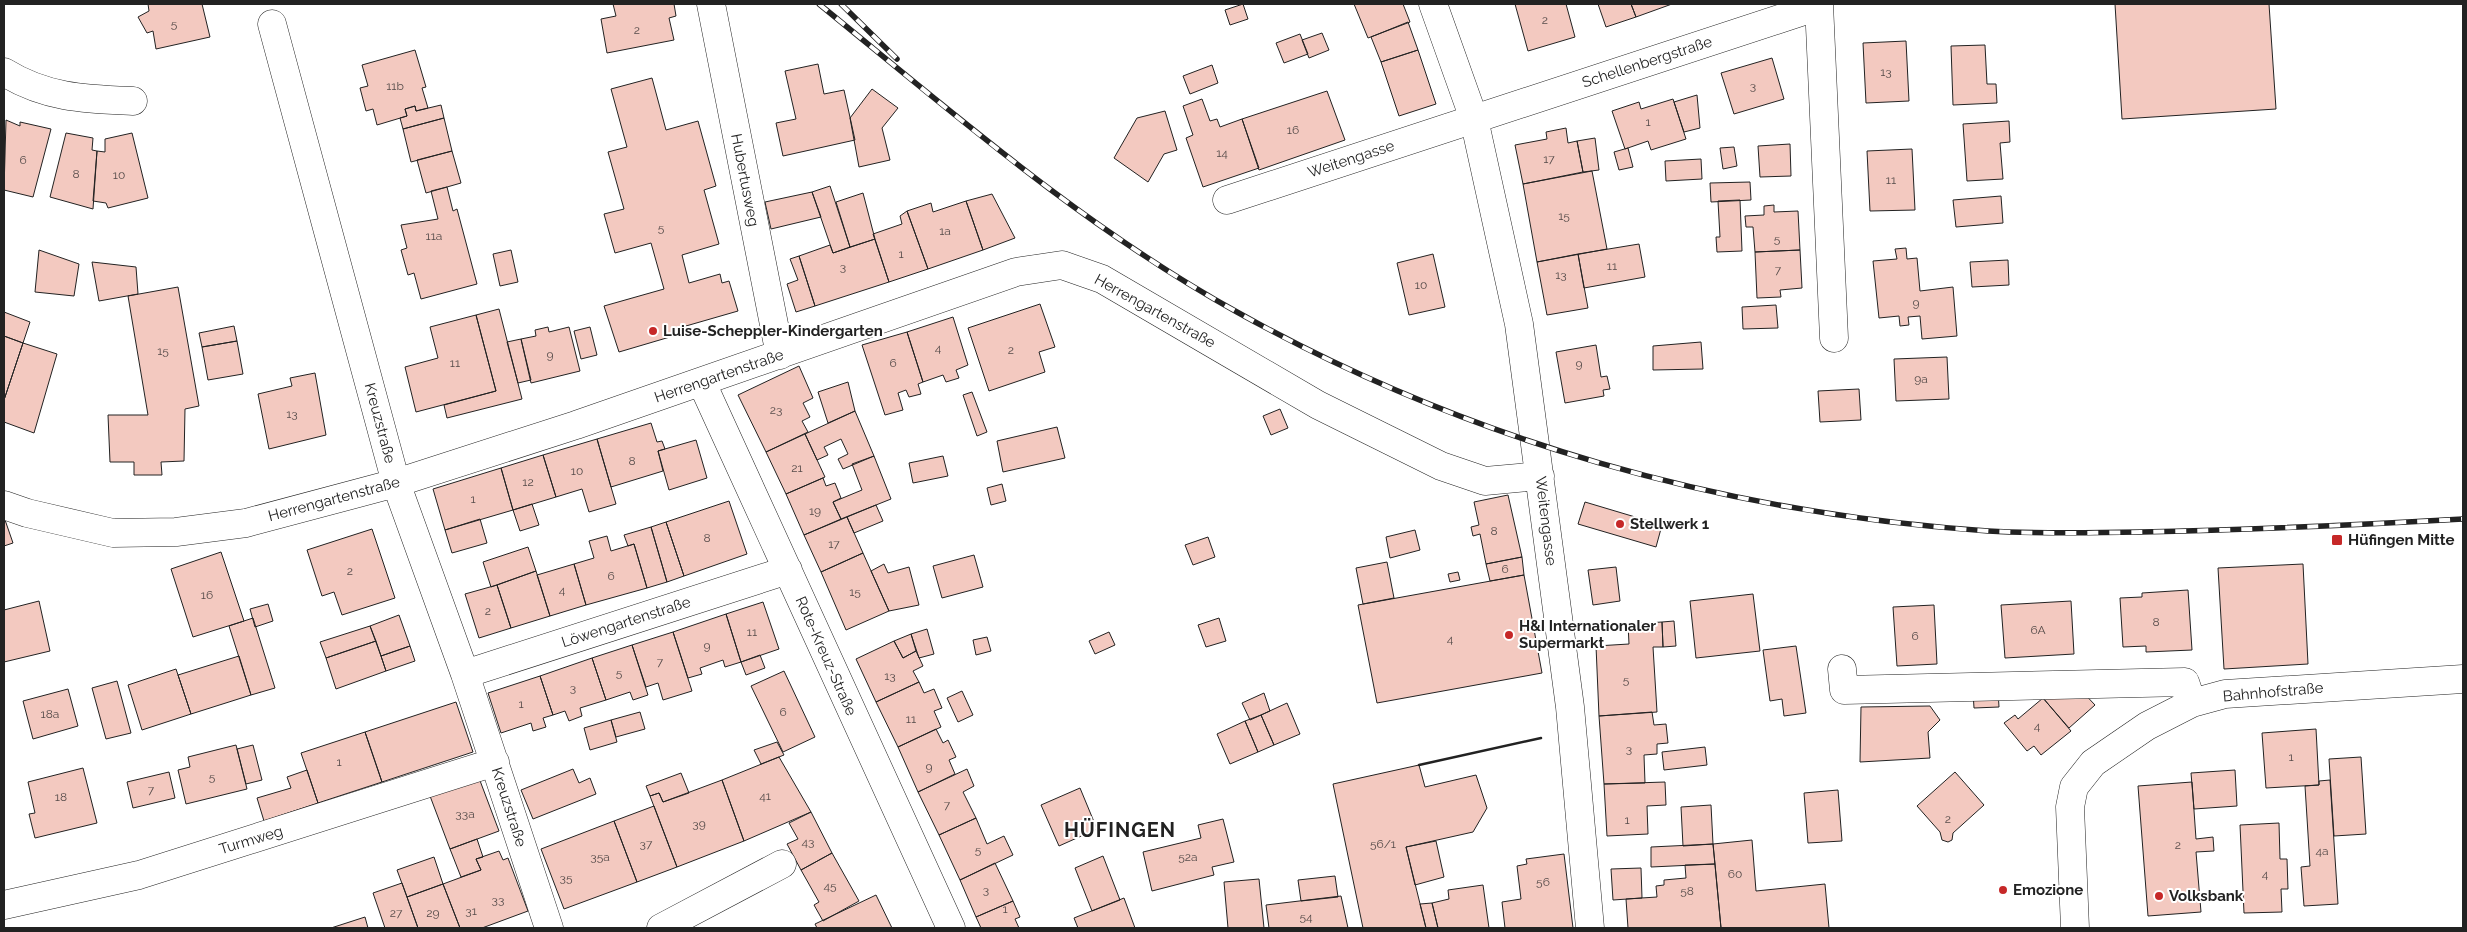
<svg xmlns="http://www.w3.org/2000/svg" width="2467" height="932" font-family="Raleway,sans-serif">
  <style>
    .building { fill: #f3c9c0; stroke: #222 }
    .lines { fill: none; stroke-linecap: round; stroke-linejoin: round }
    .minor-casing { stroke: #222; stroke-width: 29 }
    .minor { stroke: #fff; stroke-width: 28 }
    .rail-casing { stroke: #222; stroke-width: 5.5 }
    .rail { stroke: #fff; stroke-width: 4; stroke-dasharray: 11; stroke-linecap: butt }
    .wall { stroke: #222; stroke-width: 2.5 }
    .poi-dot { fill: #c62828; stroke: #fff; stroke-width: 2 }
    .labels { text-anchor: middle; stroke-width: 4; stroke-linejoin: round; paint-order: stroke }
    .number-label { font-size: 12px; fill: #564c4a }
    .street-label { font-size: 15px; fill: #222; stroke: #fff }
    .poi-label { font-size: 15px; font-weight: bold; fill: #222; stroke: #fff; text-anchor: start }
    .district-label { font-size: 20px; font-weight: bold; letter-spacing: 1px; fill: #222; stroke: #fff }
  </style>
  <rect width="100%" height="100%" fill="#fff"/>
  <!-- building -->
  <path class="building" d="M148,4H202L210,37L156,49L153,31L147,33L138,17L149,11Z
    M613,4H674L676,16L669,18L674,40L607,53L601,19L616,16Z
    M1243,4L1248,19L1230,25L1225,10Z
    M1354,4H1403L1410,22L1368,38Z
    M1515,4H1566L1575,37L1528,51Z
    M1598,4H1631L1636,17L1606,27Z
    M1631,4H1672L1636,17Z
    M2115,4H2269L2276,109L2122,119Z
    M1408,22L1418,50L1381,62L1371,37Z
    M1322,33L1329,50L1309,58L1302,40Z
    M1300,34L1308,54L1284,63L1276,43Z
    M1906,41L1909,101L1866,103L1863,43Z
    M1985,45L1987,84H1996L1997,103L1953,105L1951,46Z
    M415,50L426,87L422,88L428,108L416,111L415,106L405,109L407,116L377,125L373,109L366,111L360,88L368,86L362,65Z
    M1418,50L1436,104L1399,116L1381,62Z
    M1772,58L1784,99L1734,114L1721,73Z
    M818,64L824,94L844,90L855,140L783,156L776,123L796,119L785,71Z
    M1212,65L1218,83L1190,94L1183,76Z
    M652,78L666,130L698,121L716,186L704,190L719,244L682,255L689,283L720,274L722,283L729,281L738,311L679,328L680,334L619,352L604,306L664,289L651,243L615,253L604,214L624,209L608,152L627,147L611,89Z
    M872,89L898,108L882,128L890,160L859,167L850,118Z
    M1327,91L1345,140L1259,170L1242,119Z
    M1697,95L1700,128L1684,132L1674,102Z
    M1202,99L1210,121L1217,119L1220,127L1242,119L1259,168L1203,187L1186,138L1193,135L1183,106Z
    M1673,99L1686,139L1651,150L1648,141L1625,149L1612,111L1639,102L1641,109Z
    M441,105L444,118L403,129L400,118L407,116L405,109L415,106L416,111Z
    M1165,111L1177,150L1164,154L1148,182L1114,158L1137,118Z
    M444,118L452,151L411,162L403,129Z
    M6,120L20,126V122L51,129L33,197L4,190Z
    M2009,121L2010,142L2000,143L2003,179L1967,181L1963,124Z
    M1566,128L1568,143L1577,141L1583,172L1523,184L1515,145L1547,139L1546,132Z
    M66,133L93,138L92,150L97,151L93,209L50,197Z
    M132,133L148,198L108,208L106,203L93,201L97,151L105,152V139Z
    M1595,138L1599,170L1583,172L1577,141Z
    M1790,144L1791,176L1760,177L1758,146Z
    M1734,147L1737,166L1723,169L1720,148Z
    M1628,148L1633,167L1619,170L1614,152Z
    M1912,149L1915,210L1870,211L1867,151Z
    M452,151L461,183L426,193L417,160Z
    M1701,159L1702,179L1666,181L1665,161Z
    M1592,171L1607,249L1537,262L1523,184Z
    M1750,182L1751,200L1711,202L1710,183Z
    M830,186L850,247L833,253L812,192Z
    M447,187L453,211L457,209L477,284L421,299L414,273L408,275L401,250L407,248L401,225L438,219L431,191Z
    M812,192L821,217L771,229L765,202Z
    M863,193L875,239L850,247L836,202Z
    M992,194L1015,238L983,250L966,201Z
    M2001,196L2003,223L1956,227L1953,200Z
    M1740,200L1742,251L1717,252L1716,237H1720L1718,201Z
    M966,201L983,250L928,269L907,211L931,203L933,212Z
    M1774,205V212L1798,211L1800,250L1755,252L1753,227H1746L1745,216L1764,215V206Z
    M907,211L928,269L889,282L873,234L902,224L900,216Z
    M875,239L889,282L815,306L799,256L830,245L833,253Z
    M1639,244L1645,277L1584,288L1578,254Z
    M1906,248L1907,259L1917,258L1920,291L1953,287L1957,336L1922,339L1920,316L1908,317L1909,325L1900,326L1899,316L1879,318L1873,261L1897,259L1895,249Z
    M39,250L79,264L74,296L35,292Z
    M511,250L518,282L500,286L493,254Z
    M1800,250L1802,288L1780,290L1781,297L1757,298L1755,252Z
    M1433,254L1445,307L1409,315L1397,263Z
    M1578,254L1588,308L1547,315L1537,262Z
    M799,256L815,306L796,312L787,284L798,280L790,259Z
    M2008,260L2009,285L1972,287L1970,262Z
    M92,262L136,267L138,294L99,301Z
    M178,287L199,406L185,409L184,461L161,462L162,475H134V462H110L108,415H148L128,296Z
    M1040,304L1055,347L1039,352L1045,372L989,391L968,328Z
    M1776,305L1778,328L1743,329L1742,307Z
    M499,309L522,399L447,418L444,405L496,391L476,315Z
    M4,312L30,322L23,343L4,336Z
    M476,315L496,391L416,412L405,367L438,358L430,327Z
    M953,317L968,365L956,370L959,378L946,382L943,375L923,382L907,332Z
    M234,326L237,341L202,347L199,333Z
    M548,327L549,332L569,327L580,371L531,383L521,339L536,336L535,330Z
    M590,327L597,355L581,359L574,331Z
    M907,332L923,382L918,384L921,394L909,397L906,390L898,393L903,410L885,415L862,345Z
    M4,336L23,343L4,400Z
    M521,339L531,380L518,383L507,342Z
    M237,341L243,374L208,380L202,347Z
    M1701,342L1703,369L1653,370V346Z
    M23,343L57,354L34,433L4,422V400Z
    M1596,345L1601,377L1607,376L1610,389L1603,390L1604,396L1565,403L1556,352Z
    M1947,357L1949,399L1896,401L1894,359Z
    M799,366L813,398L803,403L810,417L802,421L808,432L766,452L738,395Z
    M315,373L326,435L269,449L258,394L292,386L290,378Z
    M848,382L855,411L828,423L818,392Z
    M1859,389L1861,420L1820,422L1818,391Z
    M972,392L987,432L977,436L963,395Z
    M1280,409L1288,428L1271,435L1263,416Z
    M855,411L874,456L843,469L838,459L848,454L841,439L824,447L828,455L817,460L805,434Z
    M651,423L657,442L662,441L665,449L658,451L663,471L611,487L597,439Z
    M1057,427L1065,458L1003,472L997,441Z
    M805,434L825,477L786,494L766,452Z
    M597,439L616,504L589,512L582,489L556,497L543,455Z
    M696,440L707,478L669,490L658,451Z
    M543,455L556,497L513,510L501,468Z
    M874,456L891,499L841,519L833,502L862,490L852,464Z
    M943,456L948,476L913,483L909,463Z
    M501,468L513,510L445,530L433,489Z
    M823,478L826,486L835,483L841,498L833,502L841,519L804,535L786,494Z
    M1002,484L1006,501L991,505L987,488Z
    M1508,495L1522,557L1486,564L1480,534L1473,536L1471,527L1479,525L1474,502Z
    M729,501L747,554L684,576L666,522Z
    M1585,502L1662,525L1656,547L1578,524Z
    M532,504L539,525L520,531L513,510Z
    M876,505L883,521L854,533L847,517Z
    M4,517L13,543L4,546Z
    M847,517L863,553L821,572L804,535Z
    M480,519L487,543L452,553L445,530Z
    M666,522L684,576L667,582L651,527Z
    M651,527L667,582L647,588L634,544L628,546L624,535Z
    M372,529L395,598L342,615L334,592L322,596L307,550Z
    M1415,530L1420,550L1390,558L1386,537Z
    M607,536L611,551L634,544L647,588L586,605L574,564L594,558L589,541Z
    M1208,537L1215,557L1193,565L1185,545Z
    M528,547L536,571L491,587L483,562Z
    M221,552L244,621L193,637L171,569Z
    M863,553L889,611L846,630L821,572Z
    M974,555L983,587L942,598L933,566Z
    M1522,557L1524,575L1490,581L1486,564Z
    M1387,562L1394,598L1363,604L1356,568Z
    M574,564L586,605L550,616L537,575Z
    M884,564L888,573L909,567L919,605L889,611L871,571Z
    M2303,564L2308,664L2224,669L2218,568Z
    M1616,567L1620,601L1593,605L1588,570Z
    M536,571L550,616L511,628L497,585Z
    M1458,572L1460,580L1450,582L1448,574Z
    M1524,575L1542,673L1377,703L1358,605Z
    M497,585L511,628L479,638L465,594Z
    M2188,590L2192,650L2146,652V646L2123,647L2120,598L2142,597V593Z
    M1753,594L1760,651L1696,658L1690,601Z
    M39,601L50,651L4,662V610Z
    M2071,601L2074,654L2005,658L2001,605Z
    M763,602L779,649L741,662L726,614Z
    M268,604L273,621L255,627L250,609Z
    M1934,605L1937,664L1897,666L1893,607Z
    M726,614L741,662L725,667L723,660L700,668L702,674L688,678L673,632Z
    M399,615L410,646L381,656L370,626Z
    M253,618L275,688L251,695L229,626Z
    M1219,618L1226,641L1206,647L1198,625Z
    M1674,621L1676,646L1663,647L1662,622Z
    M1662,622L1663,647H1653L1657,712L1599,716L1596,646L1629,644L1628,624Z
    M370,626L376,641L326,658L320,642Z
    M927,629L934,654L919,658L911,634Z
    M673,632L692,691L663,700L658,683L646,687L632,645Z
    M1109,632L1115,645L1095,654L1089,641Z
    M911,634L916,651L903,658L894,641Z
    M987,637L991,651L976,655L973,640Z
    M376,641L386,671L336,689L326,658Z
    M894,641L903,658L916,651L923,666L913,671L919,682L876,702L856,659Z
    M632,645L648,695L633,700L630,692L606,700L592,658Z
    M410,646L415,661L386,671L381,656Z
    M1796,646L1806,713L1784,716L1782,699L1770,701L1763,650Z
    M760,655L765,668L746,675L741,662Z
    M239,656L251,695L191,714L178,675Z
    M592,658L606,700L580,708L582,716L569,721L565,711L553,715L540,676Z
    M176,669L191,714L142,730L128,685Z
    M784,671L815,737L783,752L751,686Z
    M540,676L553,715L543,718L546,727L533,731L531,723L501,733L488,693Z
    M117,681L131,733L106,739L92,688Z
    M919,682L924,693L934,689L942,708L934,711L941,727L898,747L876,702Z
    M2078,687L2095,705L2069,728L2043,698Z
    M68,689L78,726L33,739L23,701Z
    M962,691L973,715L958,722L947,698Z
    M1998,691L1999,707L1974,708L1973,692Z
    M1264,693L1270,711L1250,720L1242,703Z
    M2043,698L2071,731L2041,755L2034,746L2027,751L2004,723L2015,715L2018,719Z
    M456,702L473,752L382,782L365,732Z
    M1287,703L1300,734L1274,745L1261,715Z
    M1930,706L1940,720L1928,732L1930,758L1860,762L1861,707Z
    M640,712L645,729L616,737L611,720Z
    M1652,712L1654,725L1666,724L1668,743L1657,744V754L1644,755L1645,783L1604,784L1599,716Z
    M1261,715L1274,745L1258,752L1245,721Z
    M611,720L617,742L590,750L584,728Z
    M1245,721L1258,752L1230,764L1217,734Z
    M936,729L943,743L948,740L956,757L949,760L955,774L918,792L898,747Z
    M2316,729L2319,785L2266,788L2262,733Z
    M365,732L382,782L318,803L301,753Z
    M777,742L784,755L761,764L754,750Z
    M236,745L247,789L186,804L178,770L190,767L188,757Z
    M253,745L262,780L246,784L237,749Z
    M1705,747L1707,765L1664,770L1662,752Z
    M779,757L811,812L744,841L722,780Z
    M2361,757L2366,834L2334,836L2329,759Z
    M1419,765L1425,787L1476,775L1487,808L1473,832L1406,847L1426,928H1363L1333,784Z
    M83,768L97,823L35,838L29,814L35,813L28,782Z
    M573,769L579,783L590,778L596,794L533,819L521,790Z
    M967,769L974,786L963,792L976,818L939,835L918,792Z
    M307,770L318,803L264,821L257,798L291,788L287,777Z
    M2235,770L2237,806L2194,809L2191,773Z
    M169,772L175,798L133,808L127,782Z
    M1955,772L1984,805L1953,833L1952,840L1948,842L1942,840L1940,832L1917,806Z
    M681,773L689,793L663,802L659,793L650,796L646,786Z
    M479,778L499,831L450,849L430,796Z
    M722,780L744,841L677,867L650,796L659,793L663,802Z
    M2330,780L2338,904L2304,906L2301,867L2310,866L2305,786L2319,785V781Z
    M1665,782L1666,805L1647,806L1648,834L1607,836L1604,784Z
    M2192,782L2196,839L2213,837L2214,851L2196,852L2201,912L2148,916L2138,786Z
    M1080,788L1097,829L1059,846L1041,805Z
    M1838,790L1842,841L1808,843L1804,793Z
    M1711,805L1713,844L1683,846L1681,807Z
    M654,806L677,867L637,882L614,821Z
    M811,812L832,853L801,870L787,844L798,839L789,823Z
    M976,818L987,844L1004,836L1013,855L960,880L939,835Z
    M1223,819L1234,862L1212,867L1214,875L1152,891L1143,852L1201,838L1198,825Z
    M614,821L637,882L564,909L541,849Z
    M2279,823L2280,859H2287L2288,889H2281L2282,912L2244,913L2240,825Z
    M477,839L483,857L476,859L481,870L461,877L450,849Z
    M1752,840L1756,891L1825,884L1829,928H1721L1713,844Z
    M1436,841L1444,877L1415,885L1406,847Z
    M1713,844L1715,864L1651,867V847Z
    M499,851L503,860L508,858L528,911L482,928H460L443,884L481,870L476,859Z
    M832,853L859,901L823,921L814,905L819,902L801,870Z
    M1564,854L1573,928H1505L1502,902L1521,899L1517,866L1527,864L1526,859Z
    M1103,856L1120,900L1092,911L1075,868Z
    M434,857L443,884L407,897L397,870Z
    M995,863L1013,901L976,917L960,880Z
    M1715,864L1721,928H1628L1626,899L1657,897L1656,886L1664,885V880L1686,878L1685,865Z
    M1641,868L1642,898L1613,900L1611,869Z
    M1335,876L1338,897L1301,901L1298,880Z
    M1259,879L1264,928H1228L1224,882Z
    M402,883L418,928H385L373,893Z
    M443,884L460,928H418L407,897Z
    M1483,885L1489,928H1438L1432,903L1449,899L1448,890Z
    M876,895L892,928H817L815,924Z
    M1341,896L1348,928H1269L1266,905Z
    M1124,898L1135,928H1078L1074,918Z
    M1013,901L1020,917L1015,919L1019,928H981L976,917Z
    M1432,903L1438,928H1426L1420,904Z
    M365,917L368,928H331Z"/>
  <g class="lines">
    <defs>
      <path id="minor" d="M711,4L780,355
        M1433,4L1474,119L1519,324L1570,707L1590,928
        M1819,4L1834,338
        M272,24L396,483L465,674L549,928
        M4,72C46,98 85,99 133,101
        M1227,200L1819,6
        M702,383L951,928
        M4,505L27,513L113,533L176,532L246,523L396,483L576,425L1016,272L1062,265L1102,279L1318,405L1441,466L1485,481L1540,476
        M1842,669L1844,690L2185,682L2192,703
        M465,674L788,570
        M4,905L139,875L495,762
        M661,928L782,864
        M2075,928L2070,807L2074,787L2093,763L2147,726L2192,703L2225,694L2463,679"/>
    </defs>
    <!-- minor casing -->
    <use href="#minor" class="minor-casing"/>
    <!-- minor -->
    <use href="#minor" class="minor"/>
    <defs>
      <path id="rail" d="M819,4C953,113 1085,228 1237,312C1468,441 1724,513 1988,531C2039,534 2090,533 2141,532C2248,530 2356,525 2463,519
        M841,4L897,59"/>
    </defs>
    <!-- rail casing -->
    <use href="#rail" class="rail-casing"/>
    <!-- rail -->
    <use href="#rail" class="rail"/>
    <!-- wall -->
    <path class="wall" d="M1419,765L1541,738"/>
  </g>
  <!-- markers -->
  <g class="poi-dot">
    <circle cx="653" cy="331" r="5"/>
    <circle cx="1620" cy="524" r="5"/>
    <rect x="2331" y="534" width="12" height="12" rx="2.5"/>
    <circle cx="1509" cy="635" r="5"/>
    <circle cx="2003" cy="890" r="5"/>
    <circle cx="2159" cy="896" r="5"/>
  </g>
  <g class="labels">
    <!-- number labels -->
    <g class="number-label">
      <text x="1545" y="24">2</text>
      <text x="174" y="28">5</text>
      <text x="637" y="34">2</text>
      <text x="1886" y="76">13</text>
      <text x="395" y="90">11b</text>
      <text x="1753" y="90">3</text>
      <text x="1648" y="126">1</text>
      <text x="1293" y="134">16</text>
      <text x="1222" y="157">14</text>
      <text x="1549" y="163">17</text>
      <text x="23" y="164">6</text>
      <text x="76" y="178">8</text>
      <text x="119" y="179">10</text>
      <text x="1891" y="184">11</text>
      <text x="1564" y="220">15</text>
      <text x="661" y="232">5</text>
      <text x="945" y="235">1a</text>
      <text x="434" y="240">11a</text>
      <text x="1777" y="243">5</text>
      <text x="901" y="258">1</text>
      <text x="1612" y="270">11</text>
      <text x="843" y="271">3</text>
      <text x="1778" y="274">7</text>
      <text x="1561" y="279">13</text>
      <text x="1421" y="289">10</text>
      <text x="1916" y="307">9</text>
      <text x="938" y="352">4</text>
      <text x="1011" y="354">2</text>
      <text x="163" y="355">15</text>
      <text x="550" y="359">9</text>
      <text x="455" y="367">11</text>
      <text x="893" y="367">6</text>
      <text x="1579" y="368">9</text>
      <text x="1921" y="383">9a</text>
      <text x="776" y="414">23</text>
      <text x="292" y="418">13</text>
      <text x="632" y="465">8</text>
      <text x="797" y="472">21</text>
      <text x="577" y="475">10</text>
      <text x="528" y="486">12</text>
      <text x="473" y="503">1</text>
      <text x="815" y="515">19</text>
      <text x="1494" y="535">8</text>
      <text x="707" y="542">8</text>
      <text x="834" y="548">17</text>
      <text x="1505" y="573">6</text>
      <text x="350" y="575">2</text>
      <text x="611" y="580">6</text>
      <text x="562" y="594">4</text>
      <text x="855" y="596">15</text>
      <text x="207" y="599">16</text>
      <text x="488" y="615">2</text>
      <text x="2156" y="626">8</text>
      <text x="2038" y="634">6A</text>
      <text x="752" y="636">11</text>
      <text x="1915" y="640">6</text>
      <text x="1450" y="643">4</text>
      <text x="707" y="650">9</text>
      <text x="660" y="666">7</text>
      <text x="619" y="677">5</text>
      <text x="890" y="680">13</text>
      <text x="1626" y="684">5</text>
      <text x="573" y="692">3</text>
      <text x="521" y="708">1</text>
      <text x="783" y="716">6</text>
      <text x="50" y="718">18a</text>
      <text x="911" y="723">11</text>
      <text x="2037" y="730">4</text>
      <text x="1629" y="753">3</text>
      <text x="2291" y="761">1</text>
      <text x="339" y="766">1</text>
      <text x="929" y="771">9</text>
      <text x="212" y="781">5</text>
      <text x="151" y="794">7</text>
      <text x="765" y="800">41</text>
      <text x="61" y="801">18</text>
      <text x="947" y="809">7</text>
      <text x="465" y="818">33a</text>
      <text x="1948" y="823">2</text>
      <text x="1627" y="824">1</text>
      <text x="699" y="828">39</text>
      <text x="808" y="846">43</text>
      <text x="646" y="848">37</text>
      <text x="1383" y="848">56/1</text>
      <text x="2178" y="849">2</text>
      <text x="978" y="854">5</text>
      <text x="2322" y="855">4a</text>
      <text x="600" y="861">35a</text>
      <text x="1188" y="861">52a</text>
      <text x="1735" y="878">60</text>
      <text x="2265" y="878">4</text>
      <text x="566" y="882">35</text>
      <text x="1543" y="886">56</text>
      <text x="830" y="890">45</text>
      <text x="986" y="894">3</text>
      <text x="1687" y="895">58</text>
      <text x="498" y="904">33</text>
      <text x="1005" y="913">1</text>
      <text x="471" y="915">31</text>
      <text x="396" y="917">27</text>
      <text x="433" y="917">29</text>
      <text x="1306" y="921">54</text>
    </g>
    <!-- street labels -->
    <g class="street-label">
      <text transform="translate(1647 62) rotate(-18)" y="5">Schellenbergstraße</text>
      <text transform="translate(1351 159) rotate(-18)" y="5">Weitengasse</text>
      <text transform="translate(745 180) rotate(79)" y="5">Hubertusweg</text>
      <text transform="translate(1155 311) rotate(29)" y="5">Herrengartenstraße</text>
      <text transform="translate(719 376) rotate(-19)" y="5">Herrengartenstraße</text>
      <text transform="translate(380 423) rotate(75)" y="5">Kreuzstraße</text>
      <text transform="translate(334 499) rotate(-15)" y="5">Herrengartenstraße</text>
      <text transform="translate(1546 521) rotate(83)" y="5">Weitengasse</text>
      <text transform="translate(626 622) rotate(-18)" y="5">Löwengartenstraße</text>
      <text transform="translate(826 656) rotate(66)" y="5">Rote-Kreuz-Straße</text>
      <text transform="translate(2273 692) rotate(-5)" y="5">Bahnhofstraße</text>
      <text transform="translate(509 807) rotate(72)" y="5">Kreuzstraße</text>
      <text transform="translate(251 840) rotate(-17)" y="5">Turmweg</text>
    </g>
    <!-- poi labels -->
    <g class="poi-label">
      <text x="663" y="336">Luise-Scheppler-Kindergarten</text>
      <text x="1630" y="529">Stellwerk 1</text>
      <text x="2348" y="545">Hüfingen Mitte</text>
      <text x="1519" y="631">H&amp;I Internationaler<tspan x="1519" dy="17">Supermarkt</tspan></text>
      <text x="2013" y="895">Emozione</text>
      <text x="2169" y="901">Volksbank</text>
    </g>
    <!-- district labels -->
    <g class="district-label">
      <text x="1120" y="837">HÜFINGEN</text>
    </g>
  </g>
  <!-- border -->
  <rect width="2467" height="932" fill="none" stroke="#222222" stroke-width="10"/>
</svg>
